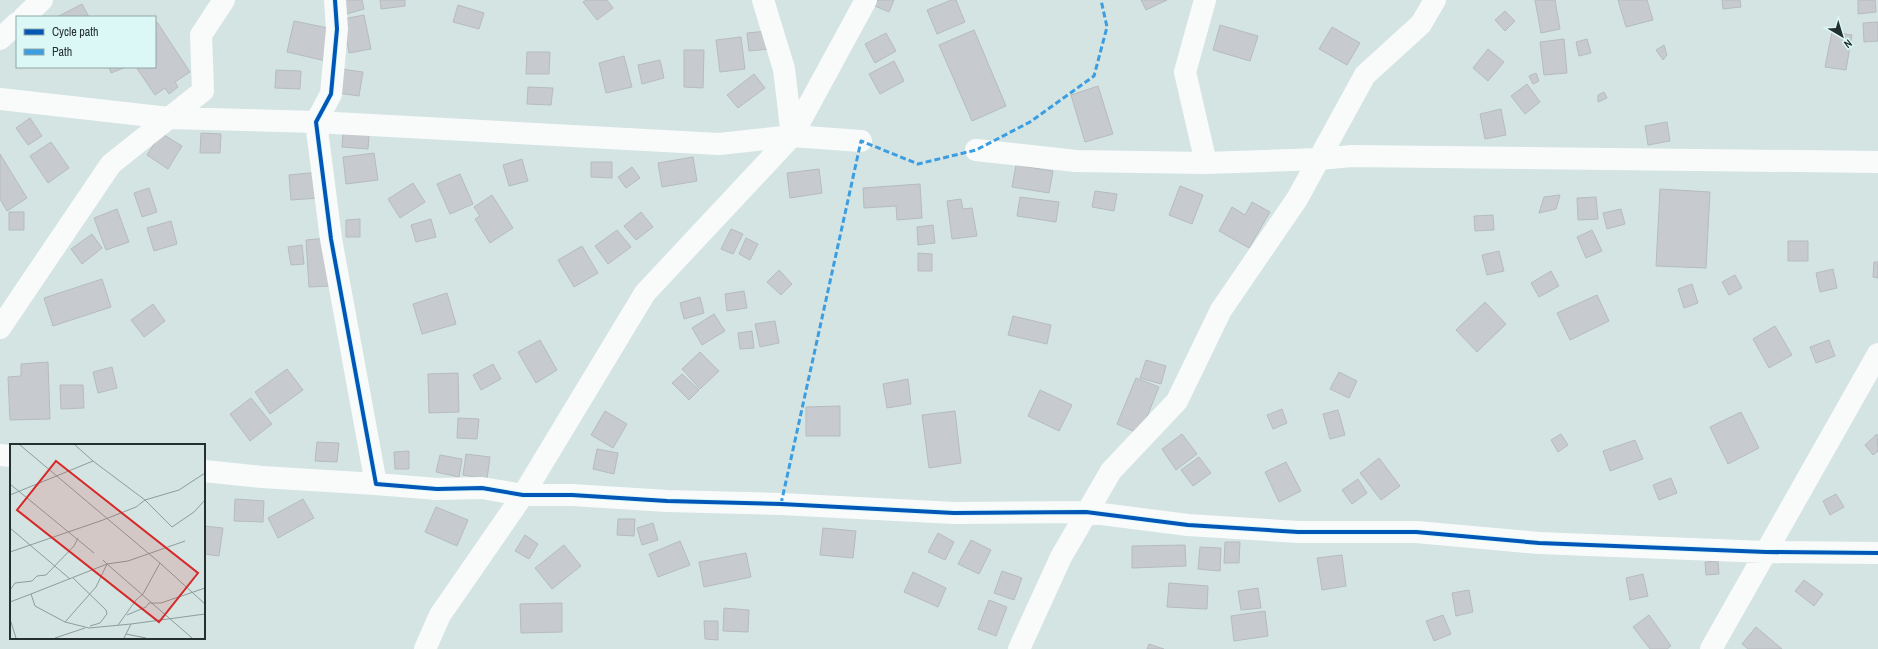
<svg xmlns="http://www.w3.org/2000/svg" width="1878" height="649" font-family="'Archivo Narrow',sans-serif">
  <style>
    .building { fill: #c7cbcf; stroke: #b6bbbe }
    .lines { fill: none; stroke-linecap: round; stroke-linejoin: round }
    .minor { stroke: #f9fbfb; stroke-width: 22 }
    .quiet { stroke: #3c9de1; stroke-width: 3; stroke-dasharray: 6 3; stroke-linecap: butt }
    .cycleway-casing { stroke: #dbf8f6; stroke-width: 6 }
    .cycleway { stroke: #0057b8; stroke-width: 4 }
    .inset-road { fill: none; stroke: #8e9c9b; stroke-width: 1 }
    .view { fill: #d62828; fill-opacity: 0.15; stroke: #d62828; stroke-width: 2 }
    .inset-edge { fill: none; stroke: #242f2f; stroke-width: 2 }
  </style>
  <rect width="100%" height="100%" fill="#d4e4e3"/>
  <!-- building -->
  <path class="building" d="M343,0H362L364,9L347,14Z
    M380,0H405V6L381,9Z
    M586,0H607L613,8L597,20L583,2Z
    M878,0H894L889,12L875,6Z
    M951,0H956L965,22L937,34L927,10Z
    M1141,0H1167L1146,10Z
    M1535,0H1555L1560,29L1541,33Z
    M1618,0H1647L1653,20L1626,27Z
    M1722,0H1740L1741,7L1723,9Z
    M1858,0H1875L1876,12L1858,14Z
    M82,4L89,17H57Z
    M458,5L484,13L479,29L453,22Z
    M1505,11L1515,21L1505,31L1495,20Z
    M364,15L371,49L349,53L343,19Z
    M294,21L333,29L326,61L287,52Z
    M157,22L190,72L175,82L178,87L169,94L165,88L155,95L136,67H155V23Z
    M1878,22V41L1864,42L1863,23Z
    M1220,25L1258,36L1250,61L1213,50Z
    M1332,27L1360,43L1347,65L1319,49Z
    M974,30L1006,106L972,121L939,45Z
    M768,31L770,49L749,51L747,33Z
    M1832,32L1852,35L1846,70L1825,67Z
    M886,33L896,51L875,63L865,44Z
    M741,37L745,69L720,72L716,40Z
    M1564,39L1567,73L1544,75L1540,42Z
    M1587,39L1591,53L1579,56L1576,42Z
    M1664,45L1667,55L1663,60L1656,50Z
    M1488,49L1504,62L1488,81L1473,68Z
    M684,50H704L703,88L684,87Z
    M527,52H550L549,74H526Z
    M624,56L632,87L606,93L599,63Z
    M660,60L664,78L642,84L638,65Z
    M894,61L904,81L880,94L869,74Z
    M109,67H126L111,73Z
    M341,69L363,72L359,96L338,93Z
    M276,70L301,71L300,89L275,88Z
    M1536,73L1539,81L1533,84L1529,76Z
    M754,74L765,88L738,108L727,95Z
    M1527,84L1540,102L1525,114L1511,96Z
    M1098,86L1113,134L1085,142L1071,95Z
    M528,87L553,88L551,105L527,104Z
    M1604,92L1607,98L1598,102V95Z
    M1501,109L1506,135L1485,139L1480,114Z
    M30,118L42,136L28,145L16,128Z
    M1667,122L1670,141L1648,145L1645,126Z
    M161,133L182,146L168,169L147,155Z
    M201,133L221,134L220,153H200Z
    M343,133L369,135L368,149L342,147Z
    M51,142L69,168L48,183L30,156Z
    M374,153L378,180L346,184L343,157Z
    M0,154L27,198L7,211L0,199Z
    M693,157L697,181L662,187L658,163Z
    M522,159L528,181L509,186L503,165Z
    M591,162H612V178L591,177Z
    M1016,165L1053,171L1049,193L1012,187Z
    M632,167L640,178L626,188L618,177Z
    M819,169L822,193L790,198L787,173Z
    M319,172L320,198L291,200L289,175Z
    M460,174L473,204L450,214L437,184Z
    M413,183L425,202L400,218L388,199Z
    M920,184L922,218L897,220L896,206L864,208L863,188Z
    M1180,186L1203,195L1192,224L1169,215Z
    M149,188L157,212L142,217L134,193Z
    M1660,189L1710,192L1706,268L1656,266Z
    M1095,191L1117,194L1114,211L1092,207Z
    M492,195L513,228L490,243L475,219L480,216L474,207Z
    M1560,195L1556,209L1539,213L1544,197Z
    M1020,197L1059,202L1056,222L1017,216Z
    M1596,197L1598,219L1578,220L1577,198Z
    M961,199L963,209L972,208L977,236L952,239L947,201Z
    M1252,202L1270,212L1249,248L1219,231L1232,207L1245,215Z
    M117,209L129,242L106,250L94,218Z
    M1621,209L1625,224L1607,229L1603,213Z
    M9,212H24V230H9Z
    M641,212L653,227L636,240L624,226Z
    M1493,215L1494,230L1475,231L1474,216Z
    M360,219V237H346V220Z
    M431,219L436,237L416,242L411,225Z
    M171,221L177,244L154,251L147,228Z
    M933,225L935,243L918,245L917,227Z
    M731,229L743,234L733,254L721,249Z
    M617,230L631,247L608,264L595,246Z
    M1592,230L1602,251L1586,258L1577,237Z
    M92,234L102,248L82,264L71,249Z
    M327,238L330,286L309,287L306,240Z
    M746,238L758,244L750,260L739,254Z
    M1788,241H1808V261H1788Z
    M302,245L304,264L291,265L288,247Z
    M582,246L598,273L574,287L558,260Z
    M1499,251L1504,271L1487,275L1482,255Z
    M918,253L932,254V271H918Z
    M1874,262H1878V278L1873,277Z
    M1833,269L1837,288L1820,292L1816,273Z
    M779,270L792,284L781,295L767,282Z
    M1551,271L1559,286L1539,297L1531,283Z
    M1735,275L1742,288L1729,295L1722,282Z
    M102,279L111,307L53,326L44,298Z
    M1692,284L1698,303L1684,308L1678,289Z
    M744,291L747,308L727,311L725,294Z
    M447,293L456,324L422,334L413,304Z
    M1597,295L1609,321L1570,340L1557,313Z
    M700,297L704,313L684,319L680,303Z
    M1485,302L1506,324L1477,352L1456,330Z
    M153,304L165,321L144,337L131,320Z
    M714,314L725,331L702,345L692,328Z
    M1013,316L1051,325L1047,344L1008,335Z
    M775,321L779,343L760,347L755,324Z
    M1775,326L1792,355L1769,368L1753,339Z
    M752,331L754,348L740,349L738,333Z
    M540,340L557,370L536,383L518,352Z
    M1829,340L1835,356L1816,363L1810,347Z
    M700,352L719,371L700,389L682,369Z
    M1146,360L1166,366L1161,384L1140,378Z
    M48,362L50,419L10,420L8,377L21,376V364Z
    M493,364L501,379L481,390L473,375Z
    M112,367L117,388L98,393L93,372Z
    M287,369L303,390L270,414L255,392Z
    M1339,372L1357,381L1349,398L1330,389Z
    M458,373L459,412L429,413L428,374Z
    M682,374L699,390L689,400L672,383Z
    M1136,378L1159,387L1140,434L1117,424Z
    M908,379L911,404L887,408L883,384Z
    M60,385H83L84,408L61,409Z
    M1040,390L1072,405L1059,431L1028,416Z
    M251,398L272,424L250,441L230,414Z
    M840,406V436H806V407Z
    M1282,409L1287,423L1273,429L1267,415Z
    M1338,410L1345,435L1330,439L1323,414Z
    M605,411L627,424L613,448L591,435Z
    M955,411L961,463L929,468L922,415Z
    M1741,412L1759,448L1728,464L1710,427Z
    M458,418L479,419L477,439L457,438Z
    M1182,434L1197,454L1176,470L1162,449Z
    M1561,434L1568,445L1558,452L1551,440Z
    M1877,434L1878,451L1873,455L1865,445Z
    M1635,440L1643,459L1610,471L1603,451Z
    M317,442L339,443L337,462L315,461Z
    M597,449L618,453L614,474L593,469Z
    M409,451V469H395L394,452Z
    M466,454L490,457L487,479L463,475Z
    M440,455L462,459L459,477L436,472Z
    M1199,457L1211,473L1193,486L1181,470Z
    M1379,458L1400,486L1381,500L1360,473Z
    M1286,462L1301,491L1279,502L1265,472Z
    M1671,478L1677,493L1659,500L1653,485Z
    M1358,479L1367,493L1352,504L1342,490Z
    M1836,494L1844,507L1830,515L1823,501Z
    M235,499L264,501L263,522L234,521Z
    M303,499L314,518L278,538L268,518Z
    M436,507L468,520L457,546L425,532Z
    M618,519H635L634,536L617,535Z
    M653,523L658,540L642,545L637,528Z
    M204,526L223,528L219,556L204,554Z
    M823,528L856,531L853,558L820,555Z
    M938,533L954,542L945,560L928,552Z
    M525,535L538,544L529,559L515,551Z
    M971,540L991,550L979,574L958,564Z
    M680,541L690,565L658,577L649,554Z
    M1225,542H1240L1239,563H1224Z
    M564,545L581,566L552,589L535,568Z
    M1185,545L1186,566L1132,568V546Z
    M1200,547L1221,548L1220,571L1198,569Z
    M746,553L751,577L704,587L699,562Z
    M1342,555L1346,586L1322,590L1317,558Z
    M1718,561L1719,574L1706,575L1705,562Z
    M1002,571L1022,578L1014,600L994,593Z
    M913,572L946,588L938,607L904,592Z
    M1643,574L1648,596L1630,600L1626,578Z
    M1804,580L1823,594L1814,606L1795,591Z
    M1169,583L1208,586L1207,609L1167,607Z
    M1258,588L1261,608L1241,610L1238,591Z
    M1469,590L1473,612L1456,616L1452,593Z
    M989,600L1007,607L996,636L978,629Z
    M562,603V632L521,633L520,604Z
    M724,608L749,610L748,632L723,631Z
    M1265,611L1268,636L1234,641L1231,616Z
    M1443,615L1451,634L1434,641L1426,621Z
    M1649,615L1671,646L1667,649H1650L1633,627Z
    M704,621H718V640L705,639Z
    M1756,627L1782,649H1748L1742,644Z
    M1149,644L1164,649H1147Z"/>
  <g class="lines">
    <!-- minor -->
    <path class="minor" d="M335,0L337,29L331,94L316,122L331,239L376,484L437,489L482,488L523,495H572L667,501L781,504L954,513L1086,512L1188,525L1298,532H1416L1539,543L1766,552L1878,553
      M763,0L784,69L792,136L861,141
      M1205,0L1185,72L1206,163
      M24,17L42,0
      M0,39L17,23
      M0,99L169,118L316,122L719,144L792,136
      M976,150L1076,161L1206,163L1319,159L1352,156L1878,162
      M0,328L111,164L203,91L201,35L224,0
      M0,455L11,456
      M204,471L262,477L376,484
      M425,649L440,615L523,495L645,293L792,136L866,0
      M1019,649L1061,557L1111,471L1177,401L1221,310L1297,199L1365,75L1421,24L1435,0
      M1711,649L1878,354"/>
    <!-- quiet -->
    <path class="quiet" d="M781,504L861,141L918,164L976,150L1030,122L1094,76L1107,27L1101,0"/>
    <defs>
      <path id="cycleway" d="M335,0L337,29L331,94L316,122L331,239L376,484L437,489L482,488L523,495H572L667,501L781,504L954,513L1086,512L1188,525L1298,532H1416L1539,543L1766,552L1878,553"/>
    </defs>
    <!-- cycleway casing -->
    <use href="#cycleway" class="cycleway-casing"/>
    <!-- cycleway -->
    <use href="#cycleway" class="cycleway"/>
  </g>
  <!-- overview -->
  <g transform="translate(10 444)">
    <rect width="195" height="195" fill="#d4e4e3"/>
    <path class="inset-road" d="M10,1L150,119L133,150L126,156L108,181M65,1L83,17M0,40L84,109M0,51L83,17L135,56L162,83L184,68L195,56M0,84L60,135M0,108L93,76L126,63L135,56L169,46L195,29M150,119L195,160M97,120L182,194M63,134L96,166L97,170L90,179L80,182M0,146L5,139L22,137L27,132L36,131L64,102L68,94M21,150L97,120L118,117L175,97M0,158L21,150L25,162L55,178L79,184L121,180L114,194M117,171L136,163L139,159H151L195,144M0,175L6,194M55,178L86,143L97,120L93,116M121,180L195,170M116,190L136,194M45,194L75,184"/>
    <path class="view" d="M46,17L188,129L149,178L7,66Z"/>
    <rect width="195" height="195" class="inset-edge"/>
  </g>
  <!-- legend -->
  <rect x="16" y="16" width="140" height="52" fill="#dbf8f6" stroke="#92a8a6"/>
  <rect x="24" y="29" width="20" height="6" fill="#0057b8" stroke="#92a8a6"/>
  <text x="52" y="36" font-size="12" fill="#242f2f">Cycle path</text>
  <rect x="24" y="49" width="20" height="6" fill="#3c9de1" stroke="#92a8a6"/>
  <text x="52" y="56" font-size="12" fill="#242f2f">Path</text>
  <!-- north arrow -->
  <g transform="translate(1842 36) rotate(142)" stroke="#dbf8f6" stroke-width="3" paint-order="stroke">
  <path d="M0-3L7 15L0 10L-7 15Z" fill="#242f2f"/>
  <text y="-6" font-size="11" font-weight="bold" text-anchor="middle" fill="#242f2f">N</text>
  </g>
</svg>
